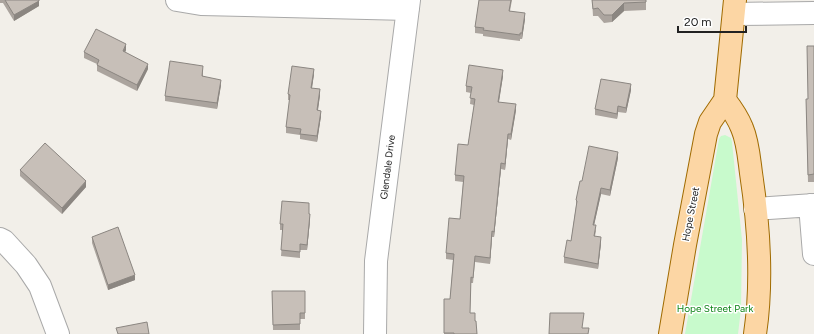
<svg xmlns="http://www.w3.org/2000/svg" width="814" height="334" font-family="Figtree,sans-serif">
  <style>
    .park { fill: #c8facc }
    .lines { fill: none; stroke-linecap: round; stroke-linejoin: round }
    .minor-casing { stroke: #a9a9a9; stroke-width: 24 }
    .major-casing { stroke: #a06b00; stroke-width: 24 }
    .minor { stroke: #fff; stroke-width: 22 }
    .major { stroke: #fcd6a4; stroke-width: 22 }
    .wall { fill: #aba49e }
    .shaded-wall { fill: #8b8681 }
    .building { fill: #c7bfb8; stroke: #8b8681 }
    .labels { text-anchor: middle; stroke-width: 3; stroke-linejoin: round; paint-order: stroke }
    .street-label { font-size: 10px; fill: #222; stroke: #fff }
    .park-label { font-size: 10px; fill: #0c8416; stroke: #fff }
  </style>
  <rect width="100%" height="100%" fill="#f2efe9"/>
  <!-- park -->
  <path class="park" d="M725,135L731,138L732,142L742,240L741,309L738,334H685L719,139L721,136Z"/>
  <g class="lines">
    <defs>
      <path id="minor" d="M177,0L201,4L408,9
        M734,14L814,13
        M810,205L814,254
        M755,209L814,205
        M0,239L4,241L26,265L40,286L58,334
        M375,334L376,261L409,0"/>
      <path id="major" d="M725,100C732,109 738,118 742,128C748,142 749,158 751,173C759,226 763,281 755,334
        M670,334L685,245L706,134L710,122L725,100L735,0"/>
    </defs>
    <!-- minor casing -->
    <use href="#minor" class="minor-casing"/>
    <!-- major casing -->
    <use href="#major" class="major-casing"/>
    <!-- minor -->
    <use href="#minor" class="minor"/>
    <!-- major -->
    <use href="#major" class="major"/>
  </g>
  <!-- wall -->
  <path class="wall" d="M0,0H39V6L14,21L3,3H0Z
    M479,0H512L510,11L525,19L522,39H520V41L483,36V34L475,33V27Z
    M592,0H646V10L624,11L612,22L604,23L598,16H593Z
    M814,46V182H808L806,99H808Z
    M126,50L125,52L148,69L137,91L97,71V64L84,58V52Z
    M203,72V76L221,85L217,109L165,101V96Z
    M314,74L312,88L320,95L318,110L321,116L317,142L300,139V135L286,133V127L290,100H288V94Z
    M503,76L499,102L516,110L511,140L508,139L505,170L501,169L494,237H492L490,264L475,262L473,283H471L470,313L475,321L477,334H444V299H450L453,260L446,259V253L460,219L463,182L455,181V175L468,145L474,105L470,104L471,93L466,92V86Z
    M631,90L626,113L618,112L617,119L595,115V109Z
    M618,158L610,196L601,194L594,225L596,231L595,236L601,243L598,269L564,263V257L571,241L576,206V200L582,181Z
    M20,170L86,187L62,214L20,176Z
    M309,214L310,220L307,250H300V258L281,256L283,230H280V224Z
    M92,237L135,280L108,290L92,243Z
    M272,291H305V319H300V330H273Z"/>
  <!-- shaded-wall -->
  <path class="shaded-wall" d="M39,1V6L14,21V15Z
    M624,3V11L612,22V15Z
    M525,13V19L522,39V33Z
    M126,44V50L123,57V51Z
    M148,64V69L137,91V85Z
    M314,69V74L311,94V88Z
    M503,70V76L498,107V102Z
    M221,80V85L217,109V103Z
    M631,84V90L626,113V108Z
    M320,89V95L317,116V110Z
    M516,104V110L511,140V134Z
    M618,106V112L617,119V114Z
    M321,111V116L317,142V136Z
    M508,134V139L505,170V164Z
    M618,152V158L610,196V190Z
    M501,163V169L494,237V232Z
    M86,181V187L62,214V208Z
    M601,188V194L593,230V225Z
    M310,214V220L307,250V245Z
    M492,231V237L490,264V258Z
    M601,237V243L598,269V264Z
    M135,275V280L108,290V285Z"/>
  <!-- building -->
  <path class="building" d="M5,0H39V1L14,15Z
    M479,0H511L509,11L525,13L522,33H520V35L483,30L484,28L475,27Z
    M592,0H646V2L624,3L612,15H604L598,8L593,9Z
    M96,29L126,44L123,51L148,64L137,85L97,65L99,60L84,52Z
    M807,46H814V174L808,175L806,99H808Z
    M170,61L203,66L202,76L221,80L217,103L165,96Z
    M469,65L503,70L498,102L516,104L511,134H508L505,164L501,163L494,232L492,231L490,258L475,256L473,278L471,277L470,313H475V321H476L477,334H454V333H444V299H450L454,254L446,253L449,218L460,219L464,176L455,175L458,144L468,145L475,99L470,98L472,87L466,86Z
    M292,66L314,69L311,88L320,89L317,110L321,111L317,136L300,134L301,129L286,127L290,95L288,94Z
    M601,79L631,84L626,108L618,106L617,114L595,109Z
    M45,143L86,181L62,208L20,170Z
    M589,146L618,152L610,190L601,188L593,225H596L594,236L601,237L598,264L564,257L567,240L571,241L577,201L576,200L580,181H582Z
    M282,201L309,203V214H310L307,245L300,244V252L281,250L283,224H280Z
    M118,227L135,275L108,285L92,237Z
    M272,291H305V313H300V324L273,325Z
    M550,313H584L582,328H589L588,334H549Z
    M147,322L149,334H118L116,328Z"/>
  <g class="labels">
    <!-- street labels -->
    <g class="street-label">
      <text transform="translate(387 167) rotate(-83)" y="4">Glendale Drive</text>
      <text transform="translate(690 214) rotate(-79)" y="4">Hope Street</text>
    </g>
    <!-- park labels -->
    <g class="park-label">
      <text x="715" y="312">Hope Street Park</text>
    </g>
  </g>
  <!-- scale -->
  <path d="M678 26v6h68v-6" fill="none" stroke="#222222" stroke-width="2"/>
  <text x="684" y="26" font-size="12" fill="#222222" stroke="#ffffff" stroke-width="3" paint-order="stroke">20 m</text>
</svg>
